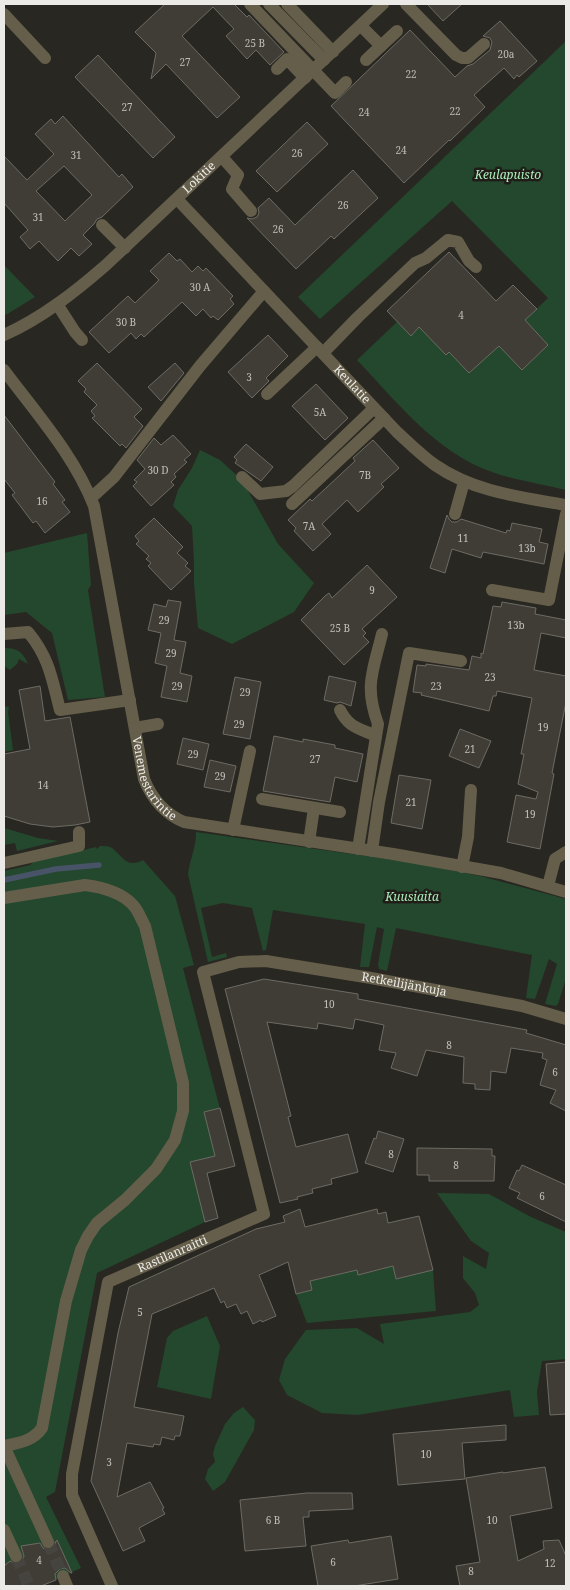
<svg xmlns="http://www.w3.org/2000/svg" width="570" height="1590" font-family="'Noto Serif',serif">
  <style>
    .green { fill: #23482d }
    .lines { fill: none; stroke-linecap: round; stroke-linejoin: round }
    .stream { stroke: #485367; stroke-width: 5.5 }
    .building { fill: #403d37; stroke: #6d6b64; fill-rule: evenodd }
    .minor-tunnel { stroke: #46443f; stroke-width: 12; stroke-dasharray: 12 6; stroke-linecap: butt }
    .minor { stroke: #645e4b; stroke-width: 12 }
    .labels { text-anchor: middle; stroke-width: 5; stroke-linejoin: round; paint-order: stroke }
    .number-label { font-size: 10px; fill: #c0bfba }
    .park-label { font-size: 12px; font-style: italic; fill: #aaeeba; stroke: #201d18 }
    .street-label { font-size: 12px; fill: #ebeae6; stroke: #201d18 }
  </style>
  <rect width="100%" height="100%" fill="#292721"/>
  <!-- green -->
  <path class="green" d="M566,41V490C543,484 514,480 492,472C435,452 397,402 357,360L397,322L411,336L422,324L446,355L449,352L469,373L499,345L522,370L548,345L525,320L548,298L452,201L320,319L298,297Z
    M4,265L35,297L4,316Z
    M200,450L220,460L242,480L278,544L314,583L294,612L232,644L198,628L194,583V562L192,526L173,506L178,490L192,468Z
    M87,533L91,585L88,590L105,697L68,700L52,633L26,612L4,615V553Z
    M4,648C18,648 23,652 28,664L19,659L17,664L10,670L4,666Z
    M4,706L9,707L8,712L13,750L4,752Z
    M4,828L38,838L58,841L17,851L15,843L4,845Z
    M196,832L415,863L480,876L566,899V978L558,1004L556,1006L545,1004L557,964L549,959L535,999L526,998L532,955L396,928L387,971L379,969L378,965L384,929L377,927L369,967H360L365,924L273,910L266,950L263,951L252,908L223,903L201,908L212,957L226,953L227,957L208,962L188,874C190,858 196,849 196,832Z
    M100,846C104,846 109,846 112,848C123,856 126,869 143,860L175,896L194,965L183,968L235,1166L218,1170L217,1166L206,1170L218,1218L205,1222L97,1273L55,1492L46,1497L81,1568L41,1586H4V871L30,865L33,862L96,847L97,849Z
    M437,1193L489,1194L531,1217L566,1232V1359L542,1361L537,1392L539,1415L514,1417L510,1390L358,1415L322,1413L287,1395L279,1380L285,1359L306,1330L357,1328L384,1344L380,1324L470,1312L479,1305L475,1293L463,1278V1256L486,1269L489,1253L471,1241Z
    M383,1263L433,1270L436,1311L307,1323L296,1294L312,1290L310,1281L357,1270L358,1275L384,1269Z
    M207,1316L220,1346L211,1399L157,1387L167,1338L173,1331Z
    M243,1407L255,1420L254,1430L225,1482L213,1491L205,1479L208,1469L215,1462L213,1454L215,1446L225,1424L234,1413Z"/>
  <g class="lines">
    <!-- stream -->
    <path class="stream" d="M4,880L56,869L99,865"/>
  </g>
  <!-- building -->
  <path class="building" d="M165,4H234L247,17L249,15L284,52L270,65L256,50L247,59L226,36L234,29L213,7L182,36L240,97L217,118L166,64L151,79L156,53L135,32Z
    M427,4H462L443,21Z
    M500,21L537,61L519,77L517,75L514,79L504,68L474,95L485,107L450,141L449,140L404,183L331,106L410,30L455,77L467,66L473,64L490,50L492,42L490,38L483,36Z
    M98,55L175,137L153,158L75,77Z
    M63,116L119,177L122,174L133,187L102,217L97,219L94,224L83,235L92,244L79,256L71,248L58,261L39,241L30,249L20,237L28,230L4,203V156L27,180L54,154L35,134L51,119L55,124ZM64,166L92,195L65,221L36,191Z
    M307,122L328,144L277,192L256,171Z
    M353,170L378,198L334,239L331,236L296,269L247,218L252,219L257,217L259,213L258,208L269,198L295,225Z
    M449,252L496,301L513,285L537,309L525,320L548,345L522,370L499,346L469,373L449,352L446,355L419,327L411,336L387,311Z
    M169,253L177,261L180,259L192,272L198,266L203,271L206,268L233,296L230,299L234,304L218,320L213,316L211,318L203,309L196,316L182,302L144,337L141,334L136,339L131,333L109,353L89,332L128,296L135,303L159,280L150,271Z
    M268,335L288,356L266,378L269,381L252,398L228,372Z
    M97,363L142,409L134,417L143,426L126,448L122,444L120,446L92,418L95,416L91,411L97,405L84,392L86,389L78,381Z
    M175,363L184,373L161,401L148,387Z
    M316,384L348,418L325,440L292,406Z
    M4,415L55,482L53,484L65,500L62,502L70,512L45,533L36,521L33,523L12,495L15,493L4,479Z
    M173,435L191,454L184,460L187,462L174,474L176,477L171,482L174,485L151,506L133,486L137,482L134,480L145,469L137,460L154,438L161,445Z
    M373,440L399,468L381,484L384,487L358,512L347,500L322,524L331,534L313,551L294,531L296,528L288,520L310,499L312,501L355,461L353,458Z
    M246,444L273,467L261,481L235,463L237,460L234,457Z
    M447,515L449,519L452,522H457L461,519L506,533L507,530L510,531L512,523L542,529L539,542L548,544L544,564L483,552L481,558L452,549L445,573L430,568Z
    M154,518L183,547L177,553L188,563L185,566L191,571L171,590L148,566L151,563L146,559L149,556L136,544L139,541L135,536Z
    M367,565L397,597L362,629L366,633L363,636L369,642L344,665L301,620L325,596L329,593L332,598Z
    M168,600L181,602L174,640L186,642L180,673L192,676L187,702L161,697L167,666L155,663L161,633L148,630L154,604L166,607Z
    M502,602L536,608L535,614L566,620V638L541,633L534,670L566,676V702L552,773L554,774L540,849L507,842L516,795L536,799L538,792L518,784L524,754H521L532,698L497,691L496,696H493L489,711L421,695L422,693L413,692L417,665L426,666V664L469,670L472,656L481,658V653L483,654L493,606L501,607Z
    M329,676L356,682L351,706L340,702L337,703L324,700Z
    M235,677L261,682L250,739L223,734Z
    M40,686L45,721L70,717L90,822L75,825L53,827L30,824L4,816V754L30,749L19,690Z
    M460,729L491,741L479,768L449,756Z
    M274,736L303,742V739L335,745V748L363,754L357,782L335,777L330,802L263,791Z
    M183,738L209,744L203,770L177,764Z
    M210,760L236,766L230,792L204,787Z
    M399,775L431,780L422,829L391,823Z
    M264,979L358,994V999L527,1030L526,1033L566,1045V1111L550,1103L556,1090L540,1085L547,1060L542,1058L543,1053L511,1048L506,1073L491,1071L490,1090L475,1089V1084L463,1083L464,1057L426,1050L417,1076L391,1068L396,1053L379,1050L384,1025L355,1019L353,1029L318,1023L317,1029L267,1022L291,1116L288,1117L296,1147L348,1134L358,1172L331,1179L332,1184L312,1189L313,1193L297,1197L298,1199L280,1203L225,989Z
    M220,1108L235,1166L207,1173L218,1218L205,1222L190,1162L215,1156L204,1112Z
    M378,1131L404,1139L393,1172L365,1163L374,1138L376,1139Z
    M417,1148L492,1149V1156H495L494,1181H429V1175H417Z
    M522,1165L566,1185V1222L517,1198L520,1193L509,1188L517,1170L519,1171Z
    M300,1209L305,1227L377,1209L378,1214L386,1212L388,1223L419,1216L433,1270L396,1279L393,1266L358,1275L357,1270L310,1281L312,1290L296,1294L288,1262L259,1275L276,1316L262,1322L261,1320L253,1324L247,1311L241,1314L236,1304L227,1308L224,1301L221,1303L214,1288L152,1314L134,1407L184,1416L180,1436H175L174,1440L162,1437L160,1445L154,1444L153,1447L127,1443L117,1497L150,1482L164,1508L162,1509L165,1514L139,1528L145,1541L123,1551L91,1481L118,1333L129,1287L256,1229L285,1222L283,1216Z
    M566,1362V1414L550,1415L546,1364Z
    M506,1425V1440L462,1443L465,1479L398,1485L393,1434Z
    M545,1467L552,1508L510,1516L518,1561L544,1549L543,1541L559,1540L566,1556V1586H460L456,1566L480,1562L466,1478L503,1472V1473Z
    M307,1493H352L353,1509L309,1511V1517H303L306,1546L245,1551L240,1500Z
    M391,1536L398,1579L354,1586H318L311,1546L348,1540L349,1543Z
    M57,1540L72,1573H71L65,1568L60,1569L55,1574L56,1580L41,1586H4V1566L10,1561L16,1564L22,1561L24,1556L21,1546L40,1543L43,1548L48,1550L54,1547L56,1541Z"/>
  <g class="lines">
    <!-- minor-tunnel -->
    <path class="minor-tunnel" d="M48,1542L63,1576
      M16,1556L29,1586"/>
    <!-- minor -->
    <g class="minor">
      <path d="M250,4L335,93L346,82"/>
      <path d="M269,4L324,60"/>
      <path d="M287,4L333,52"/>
      <path d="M406,4L456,55L462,58H468L484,44"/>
      <path d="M4,14L45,58"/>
      <path d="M361,26L381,46"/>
      <path d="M366,60L397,31"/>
      <path d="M277,69L287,59L305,78"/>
      <path d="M222,157L238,175L232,189L251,211"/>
      <path id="s1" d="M177,199L397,432C409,443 421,455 435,465C474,492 520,497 566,505"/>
      <path d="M102,225L125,248"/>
      <path d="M57,304L75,332L82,340"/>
      <path id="s2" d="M4,335C42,318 75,292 106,265L383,4"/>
      <path d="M323,353L358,317L415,263L426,258L448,240L458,242L469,261L476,267"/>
      <path id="s3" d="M4,370C36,413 74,455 94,506L144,779C152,799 165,814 184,822L393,854L501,873L566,892"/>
      <path d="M267,394L317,347"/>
      <path d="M242,477L260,494L286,491L293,486L374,408"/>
      <path d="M91,498L114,477L200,366L264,291"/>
      <path d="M292,504L384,418"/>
      <path d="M455,514L464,482"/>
      <path d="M492,590L549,600L566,514"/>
      <path d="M4,634L28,632C49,657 52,679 60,710L130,700"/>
      <path d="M340,710C349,728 359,728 376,736"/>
      <path d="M135,728L158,724"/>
      <path d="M262,799L340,812"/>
      <path d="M233,830L250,751"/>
      <path d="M309,842L314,808"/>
      <path d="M358,849L378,724C364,686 373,671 382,634"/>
      <path d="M372,851L379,802L409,653L461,661"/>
      <path d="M4,863L79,846V832"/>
      <path d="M462,867L468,837L471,790"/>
      <path d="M548,886L555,859L566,852"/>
      <path d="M4,898L85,885C101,887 121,892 133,905C138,910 141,919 145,926L183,1083V1111L175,1140L156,1169L125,1200L97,1223L88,1236L81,1250L66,1301L42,1428C33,1441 19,1443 4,1446"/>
      <path d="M4,1446L48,1542"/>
      <path d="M4,1530L16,1556"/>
      <path d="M63,1576L67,1586"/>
      <path id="s4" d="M112,1586L72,1495V1474L108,1282L264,1214L203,972L239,962L266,961L371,978L522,1006L566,1019"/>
    </g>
  </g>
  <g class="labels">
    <!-- number labels -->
    <g class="number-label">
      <text x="255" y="47">25 B</text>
      <text x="506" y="58">20a</text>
      <text x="185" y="66">27</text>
      <text x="411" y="78">22</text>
      <text x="127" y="111">27</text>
      <text x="455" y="115">22</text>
      <text x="364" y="116">24</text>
      <text x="401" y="154">24</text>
      <text x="297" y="157">26</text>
      <text x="76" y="159">31</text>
      <text x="343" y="209">26</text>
      <text x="38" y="221">31</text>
      <text x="278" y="233">26</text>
      <text x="200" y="291">30 A</text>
      <text x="461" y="319">4</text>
      <text x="126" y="326">30 B</text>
      <text x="249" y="381">3</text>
      <text x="320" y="416">5A</text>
      <text x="158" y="474">30 D</text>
      <text x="365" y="479">7B</text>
      <text x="42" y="505">16</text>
      <text x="309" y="530">7A</text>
      <text x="463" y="542">11</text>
      <text x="527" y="552">13b</text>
      <text x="372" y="594">9</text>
      <text x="164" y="624">29</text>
      <text x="516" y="629">13b</text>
      <text x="340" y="632">25 B</text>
      <text x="171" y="657">29</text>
      <text x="490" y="681">23</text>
      <text x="177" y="690">29</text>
      <text x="436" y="690">23</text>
      <text x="245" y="696">29</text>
      <text x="239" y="728">29</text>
      <text x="543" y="731">19</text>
      <text x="470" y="753">21</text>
      <text x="193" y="758">29</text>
      <text x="315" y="763">27</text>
      <text x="220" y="780">29</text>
      <text x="43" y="789">14</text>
      <text x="411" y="806">21</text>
      <text x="530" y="818">19</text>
      <text x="329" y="1008">10</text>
      <text x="449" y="1049">8</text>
      <text x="555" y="1076">6</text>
      <text x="391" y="1158">8</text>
      <text x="456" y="1169">8</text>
      <text x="542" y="1200">6</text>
      <text x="140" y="1316">5</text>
      <text x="426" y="1458">10</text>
      <text x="109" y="1466">3</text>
      <text x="273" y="1524">6 B</text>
      <text x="492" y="1524">10</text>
      <text x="39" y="1564">4</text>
      <text x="333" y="1566">6</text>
      <text x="550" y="1567">12</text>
      <text x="471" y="1575">8</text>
    </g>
    <!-- park labels -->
    <g class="park-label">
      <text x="508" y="179">Keulapuisto</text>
      <text x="412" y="901">Kuusiaita</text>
    </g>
    <!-- street labels -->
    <g class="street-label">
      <text dy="4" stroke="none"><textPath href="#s2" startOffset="252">Lokitie</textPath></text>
      <text dy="4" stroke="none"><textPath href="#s1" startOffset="255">Keulatie</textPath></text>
      <text dy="4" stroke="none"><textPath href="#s3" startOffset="445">Venemestarintie</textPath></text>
      <text dy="4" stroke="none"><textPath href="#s4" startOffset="940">Retkeilijänkuja</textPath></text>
      <text dy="4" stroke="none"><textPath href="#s4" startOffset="386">Rastilanraitti</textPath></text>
    </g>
  </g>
  <!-- border -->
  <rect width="570" height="1590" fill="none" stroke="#ebeae6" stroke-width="10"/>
</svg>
